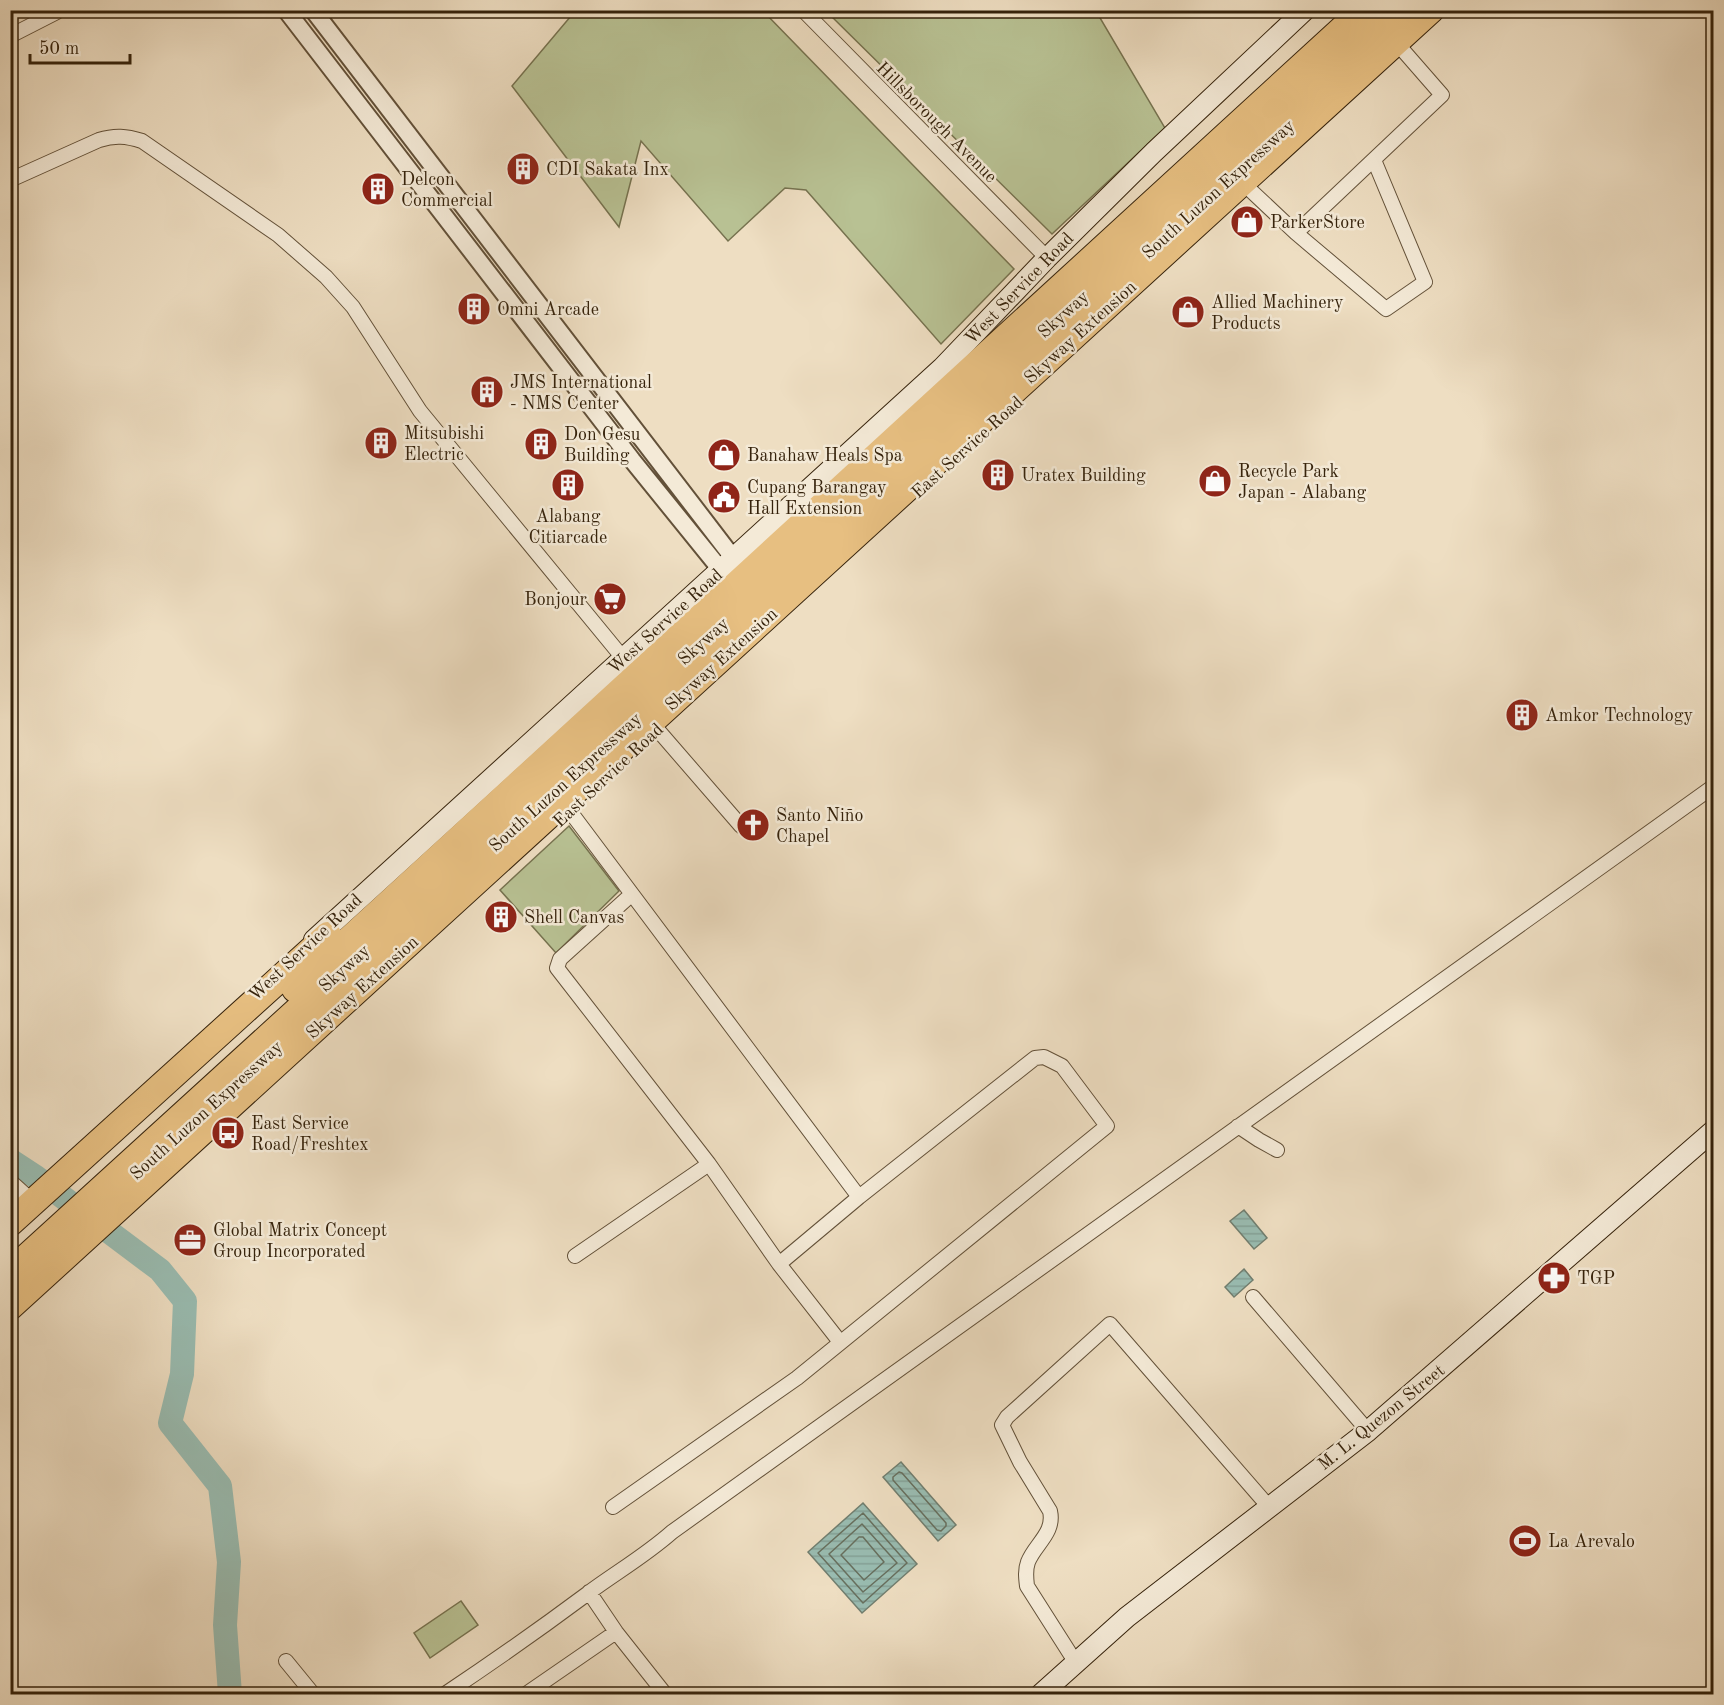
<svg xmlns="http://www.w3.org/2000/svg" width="1724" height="1705" font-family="'Old Standard TT',serif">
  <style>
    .green { fill: #b8c193; stroke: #76724f; stroke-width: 1.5 }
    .water { fill: url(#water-rules); stroke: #717e6f; stroke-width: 1.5 }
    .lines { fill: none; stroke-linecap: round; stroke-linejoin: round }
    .shore { stroke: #676f5e; stroke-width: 1.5 }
    .river { stroke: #99bcb1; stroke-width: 24 }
    .minor-casing { stroke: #635139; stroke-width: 16 }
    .tertiary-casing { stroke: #635139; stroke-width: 20 }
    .secondary-casing { stroke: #35220b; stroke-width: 22 }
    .motorway-casing { stroke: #35220b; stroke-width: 28 }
    .minor { stroke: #f4ead7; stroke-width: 14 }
    .tertiary { stroke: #f4ead7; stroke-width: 16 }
    .secondary { stroke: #f4ead7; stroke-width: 20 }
    .motorway { stroke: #e7bf81; stroke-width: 26 }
    .labels { text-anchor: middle; stroke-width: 5; stroke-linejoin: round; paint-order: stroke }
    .street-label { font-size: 18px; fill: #35220b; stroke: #f4ead7 }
    .poi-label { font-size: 18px; fill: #35220b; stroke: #f4ead7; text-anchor: start }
  </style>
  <defs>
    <pattern id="water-rules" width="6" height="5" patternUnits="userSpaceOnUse" patternTransform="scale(1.5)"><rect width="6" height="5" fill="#99bcb1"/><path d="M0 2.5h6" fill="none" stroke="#84a197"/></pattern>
  </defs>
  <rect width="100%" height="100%" fill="#eedec2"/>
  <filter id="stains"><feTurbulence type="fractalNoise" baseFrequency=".00333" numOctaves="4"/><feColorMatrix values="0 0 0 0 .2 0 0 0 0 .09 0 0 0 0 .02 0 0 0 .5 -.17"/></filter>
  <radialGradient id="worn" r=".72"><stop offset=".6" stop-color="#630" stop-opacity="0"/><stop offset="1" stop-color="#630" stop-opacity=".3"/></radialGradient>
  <!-- green -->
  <path class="green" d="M576,10L763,11L1014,269L941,344L806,190L785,188L728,241L641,141L619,227L512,86Z
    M826,11H1096L1165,128L1052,234Z
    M569,826L619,891L556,953L500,890Z
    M461,1601L478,1625L430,1658L414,1633Z"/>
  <!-- water -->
  <path class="water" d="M1244,1210L1267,1238L1254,1249L1230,1221Z
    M1244,1269L1253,1280L1234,1297L1225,1287Z
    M901,1462L956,1525L938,1541L883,1477Z
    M863,1503L917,1564L862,1613L808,1552Z
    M1530,1527L1539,1539L1519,1554L1510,1542Z"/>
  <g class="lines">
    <!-- shore -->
    <path class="shore" d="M899,1472L902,1473L946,1523V1526L941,1531L937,1530L893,1480V1477Z
      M863,1513L907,1563L863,1603L818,1553Z
      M862,1524L897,1563L863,1592L829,1554Z
      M859,1537H863L884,1562L864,1580L841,1555Z"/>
    <!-- river -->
    <path class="river" d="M10,1160L36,1177L160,1270L185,1301L182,1374L170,1423L220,1486L229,1562L225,1625L230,1694"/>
    <defs>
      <path id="minor" d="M803,10L1047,258
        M10,36L57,12L56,10
        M10,180L99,140C115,135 126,136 142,141L278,235L326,277L353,307L420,411L623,658
        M1246,186L1296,233L1386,309L1425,282L1374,160
        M1296,233L1442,95L1401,48
        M657,729L741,826
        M569,810L859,1197
        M632,894L560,959L557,968L709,1164L779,1264L840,1342
        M1238,1126L1259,1140L1277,1150
        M10,1181L30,1199
        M575,1256L709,1164
        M1253,1297L1368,1431
        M613,1507L797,1378L1107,1126L1062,1066L1044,1057L1035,1058L859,1197L779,1264
        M589,1592L616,1632L665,1694
        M286,1661L313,1694
        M1076,1663L1027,1586C1026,1578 1025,1570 1028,1562C1035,1544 1055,1533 1050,1511L1020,1462L1002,1425L1007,1417L1110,1324L1269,1507
        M445,1694C493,1662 540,1629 587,1594C615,1573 645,1556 672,1532L1714,786
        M526,1694L616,1632"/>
      <path id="tertiary" d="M286,10L632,460L721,570
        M313,10L734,559"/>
      <path id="secondary" d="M314,940L942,368L1047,258L1154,152L1305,10
        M1041,1694L1127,1617L1368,1431L1714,1130"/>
      <path id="motorway" d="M295,989L1363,10
        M10,1223L328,935
        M10,1272L1396,10
        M10,1307L1431,10"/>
    </defs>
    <!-- minor casing -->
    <use href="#minor" class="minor-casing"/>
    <!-- tertiary casing -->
    <use href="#tertiary" class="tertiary-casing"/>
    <!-- secondary casing -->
    <use href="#secondary" class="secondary-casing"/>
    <!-- motorway casing -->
    <use href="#motorway" class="motorway-casing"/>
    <!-- minor -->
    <use href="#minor" class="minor"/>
    <!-- tertiary -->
    <use href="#tertiary" class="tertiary"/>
    <!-- secondary -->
    <use href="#secondary" class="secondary"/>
    <!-- motorway -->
    <use href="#motorway" class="motorway"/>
  </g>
  <!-- icons -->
  <defs>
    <symbol id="building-disc" viewBox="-11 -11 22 22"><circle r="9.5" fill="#8f2418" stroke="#f4ead7"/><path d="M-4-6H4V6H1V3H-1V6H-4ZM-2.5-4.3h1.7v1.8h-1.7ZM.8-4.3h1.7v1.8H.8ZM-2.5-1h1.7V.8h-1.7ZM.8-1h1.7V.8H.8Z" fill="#fff"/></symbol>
    <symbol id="shop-disc" viewBox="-11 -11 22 22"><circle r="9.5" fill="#8f2418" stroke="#f4ead7"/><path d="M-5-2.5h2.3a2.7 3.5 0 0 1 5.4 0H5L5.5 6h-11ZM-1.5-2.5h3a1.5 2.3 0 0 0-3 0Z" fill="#fff"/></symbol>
    <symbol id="civic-disc" viewBox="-11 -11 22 22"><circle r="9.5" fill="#8f2418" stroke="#f4ead7"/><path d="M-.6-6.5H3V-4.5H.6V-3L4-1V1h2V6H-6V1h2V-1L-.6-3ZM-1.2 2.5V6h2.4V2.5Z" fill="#fff"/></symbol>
    <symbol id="supermarket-disc" viewBox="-11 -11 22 22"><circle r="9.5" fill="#8f2418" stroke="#f4ead7"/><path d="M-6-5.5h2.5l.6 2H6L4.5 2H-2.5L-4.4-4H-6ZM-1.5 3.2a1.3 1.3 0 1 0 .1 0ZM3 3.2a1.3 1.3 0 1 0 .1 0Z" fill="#fff"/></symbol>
    <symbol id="church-disc" viewBox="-11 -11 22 22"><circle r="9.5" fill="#8f2418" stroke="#f4ead7"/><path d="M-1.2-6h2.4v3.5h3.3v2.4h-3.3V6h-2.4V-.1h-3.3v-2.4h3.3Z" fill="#fff"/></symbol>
    <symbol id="bus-disc" viewBox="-11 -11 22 22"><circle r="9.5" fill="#8f2418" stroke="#f4ead7"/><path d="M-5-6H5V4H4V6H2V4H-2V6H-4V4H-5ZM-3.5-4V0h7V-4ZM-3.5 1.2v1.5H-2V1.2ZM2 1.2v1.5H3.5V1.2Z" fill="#fff"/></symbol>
    <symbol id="office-disc" viewBox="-11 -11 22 22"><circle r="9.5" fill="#8f2418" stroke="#f4ead7"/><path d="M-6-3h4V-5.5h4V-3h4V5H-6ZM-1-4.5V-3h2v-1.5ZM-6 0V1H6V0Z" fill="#fff"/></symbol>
    <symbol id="pharmacy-disc" viewBox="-11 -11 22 22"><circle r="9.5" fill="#8f2418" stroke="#f4ead7"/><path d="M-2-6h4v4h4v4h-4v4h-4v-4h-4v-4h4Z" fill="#fff"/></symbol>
    <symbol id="stadium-disc" viewBox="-11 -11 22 22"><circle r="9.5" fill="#8f2418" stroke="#f4ead7"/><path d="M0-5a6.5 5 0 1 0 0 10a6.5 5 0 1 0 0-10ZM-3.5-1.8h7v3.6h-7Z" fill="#fff"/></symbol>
  </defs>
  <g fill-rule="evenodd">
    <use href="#building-disc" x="504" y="150" width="38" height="38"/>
    <use href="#building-disc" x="359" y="170" width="38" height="38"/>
    <use href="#shop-disc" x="1228" y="203" width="38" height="38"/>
    <use href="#building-disc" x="455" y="290" width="38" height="38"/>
    <use href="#shop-disc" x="1169" y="293" width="38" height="38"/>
    <use href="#building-disc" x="468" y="373" width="38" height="38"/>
    <use href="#building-disc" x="362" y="424" width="38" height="38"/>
    <use href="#building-disc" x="522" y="425" width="38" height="38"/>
    <use href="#shop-disc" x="705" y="436" width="38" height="38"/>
    <use href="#building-disc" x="979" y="456" width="38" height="38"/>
    <use href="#shop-disc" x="1196" y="462" width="38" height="38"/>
    <use href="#building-disc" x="549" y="466" width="38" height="38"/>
    <use href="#civic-disc" x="705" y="478" width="38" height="38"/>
    <use href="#supermarket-disc" x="591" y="580" width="38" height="38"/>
    <use href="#building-disc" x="1503" y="696" width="38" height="38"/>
    <use href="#church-disc" x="734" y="806" width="38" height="38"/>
    <use href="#building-disc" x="482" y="898" width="38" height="38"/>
    <use href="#bus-disc" x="209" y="1114" width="38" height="38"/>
    <use href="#office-disc" x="171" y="1221" width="38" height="38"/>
    <use href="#pharmacy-disc" x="1535" y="1259" width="38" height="38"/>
    <use href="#stadium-disc" x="1506" y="1522" width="38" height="38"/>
  </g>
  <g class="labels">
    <!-- street labels -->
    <g class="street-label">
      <text transform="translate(937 122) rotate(45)" y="6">Hillsborough Avenue</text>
      <text transform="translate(1218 189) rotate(-42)" y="6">South Luzon Expressway</text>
      <text transform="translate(1019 288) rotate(-46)" y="6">West Service Road</text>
      <text transform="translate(1063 314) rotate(-42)" y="6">Skyway</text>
      <text transform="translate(1080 332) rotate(-42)" y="6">Skyway Extension</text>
      <text transform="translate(967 447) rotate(-42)" y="6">East Service Road</text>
      <text transform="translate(665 621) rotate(-42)" y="6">West Service Road</text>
      <text transform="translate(703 641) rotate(-42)" y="6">Skyway</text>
      <text transform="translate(721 659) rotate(-42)" y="6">Skyway Extension</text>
      <text transform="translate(608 775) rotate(-43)" y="6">East Service Road</text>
      <text transform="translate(565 782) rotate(-42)" y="6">South Luzon Expressway</text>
      <text transform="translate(305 947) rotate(-43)" y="6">West Service Road</text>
      <text transform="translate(344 968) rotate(-42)" y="6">Skyway</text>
      <text transform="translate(362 987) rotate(-42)" y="6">Skyway Extension</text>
      <text transform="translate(206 1110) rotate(-42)" y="6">South Luzon Expressway</text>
      <text transform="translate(1381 1417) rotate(-39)" y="6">M. L. Quezon Street</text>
    </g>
    <!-- poi labels -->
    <g class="poi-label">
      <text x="546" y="175">CDI Sakata Inx</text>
      <text x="401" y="185">Delcon<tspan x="401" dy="21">Commercial</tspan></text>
      <text x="1270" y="228">ParkerStore</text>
      <text x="1211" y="308">Allied Machinery<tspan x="1211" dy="21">Products</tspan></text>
      <text x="497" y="315">Omni Arcade</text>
      <text x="510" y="388">JMS International<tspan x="510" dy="21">- NMS Center</tspan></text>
      <text x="404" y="439">Mitsubishi<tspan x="404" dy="21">Electric</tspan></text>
      <text x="564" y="440">Don Gesu<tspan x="564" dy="21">Building</tspan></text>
      <text x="747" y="461">Banahaw Heals Spa</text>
      <text x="1238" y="477">Recycle Park<tspan x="1238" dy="21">Japan - Alabang</tspan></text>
      <text x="1021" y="481">Uratex Building</text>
      <text x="747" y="493">Cupang Barangay<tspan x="747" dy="21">Hall Extension</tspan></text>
      <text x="568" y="522" text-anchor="middle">Alabang<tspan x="568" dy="21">Citiarcade</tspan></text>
      <text x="587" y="605" text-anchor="end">Bonjour</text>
      <text x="1545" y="721">Amkor Technology</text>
      <text x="776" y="821">Santo Niño<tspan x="776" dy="21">Chapel</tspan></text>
      <text x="524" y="923">Shell Canvas</text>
      <text x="251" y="1129">East Service<tspan x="251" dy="21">Road/Freshtex</tspan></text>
      <text x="213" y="1236">Global Matrix Concept<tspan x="213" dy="21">Group Incorporated</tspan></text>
      <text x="1577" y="1284">TGP</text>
      <text x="1548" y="1547">La Arevalo</text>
    </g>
  </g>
  <!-- margin -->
  <rect width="1724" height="1705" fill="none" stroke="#eedec2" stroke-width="36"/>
  <rect x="12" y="12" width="1700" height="1681" fill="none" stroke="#35220b" stroke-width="3"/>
  <rect x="18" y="18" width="1688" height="1669" fill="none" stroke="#35220b" stroke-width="1.5"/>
  <!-- scale -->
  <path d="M30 54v9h100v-9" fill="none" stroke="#35220b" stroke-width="3"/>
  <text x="39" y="54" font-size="18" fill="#35220b" stroke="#f4ead7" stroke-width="4.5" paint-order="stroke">50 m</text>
  <rect width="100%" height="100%" filter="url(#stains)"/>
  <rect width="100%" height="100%" fill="url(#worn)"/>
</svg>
